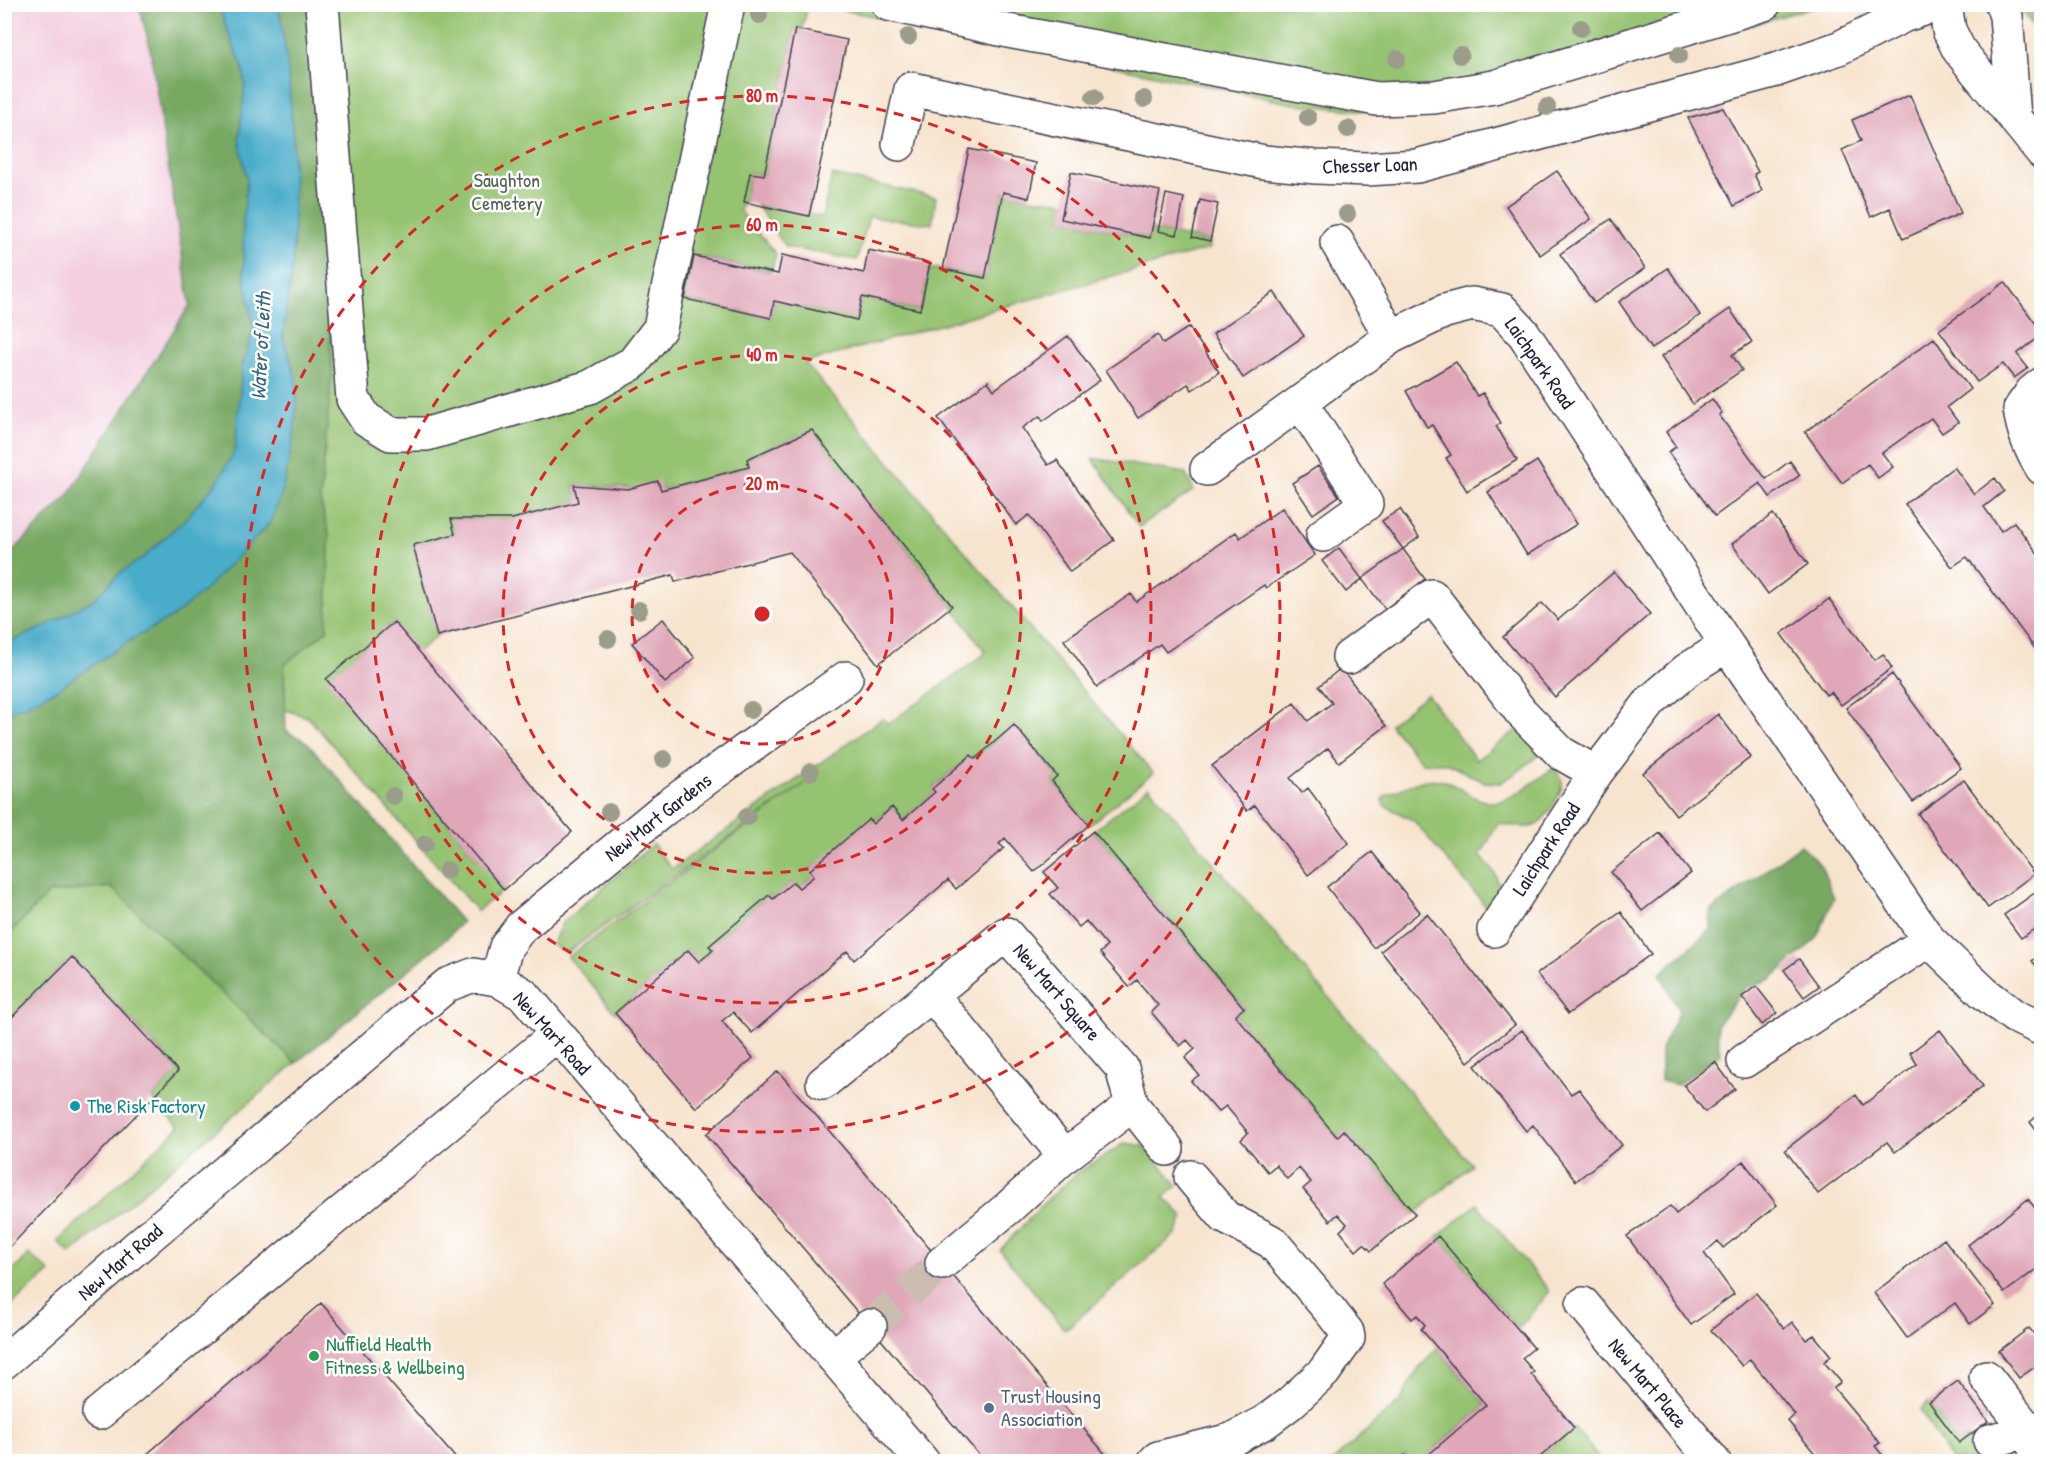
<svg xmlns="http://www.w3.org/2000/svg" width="2046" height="1466" font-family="'Patrick Hand',sans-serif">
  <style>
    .built { fill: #f3cfe0 }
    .green { fill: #96c372; stroke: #5c7256; stroke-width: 1.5 }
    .forest { fill: #78a964; stroke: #4d6650; stroke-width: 1.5 }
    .water { fill: #4aacc9; stroke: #366782; stroke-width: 1.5 }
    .building { fill: #e0a7b9 }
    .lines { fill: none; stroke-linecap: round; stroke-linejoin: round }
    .minor-tunnel { stroke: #ccbdb1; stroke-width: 33; stroke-dasharray: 33 16; stroke-linecap: butt }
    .minor-casing { stroke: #423f51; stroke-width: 36 }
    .minor { stroke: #fff; stroke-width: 33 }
    .tree { fill: #9b9c8a }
    .ring { fill: none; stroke: #d62828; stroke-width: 3; stroke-dasharray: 10 8 }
    .culture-dot { fill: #0f9aa8; stroke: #fff; stroke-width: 2 }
    .leisure-dot { fill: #2e9e5b; stroke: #fff; stroke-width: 2 }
    .service-dot { fill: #5c6f8a; stroke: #fff; stroke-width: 2 }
    .labels { text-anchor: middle; stroke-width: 5; stroke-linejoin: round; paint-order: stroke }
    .street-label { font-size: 20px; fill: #22223b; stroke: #fff }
    .park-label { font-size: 20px; fill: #506251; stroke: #fff }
    .culture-label { font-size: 20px; fill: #0d838f; stroke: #fff; text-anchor: start }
    .leisure-label { font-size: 20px; fill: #27864d; stroke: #fff; text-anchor: start }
    .service-label { font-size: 20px; fill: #4e5e75; stroke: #fff; text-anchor: start }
    .water-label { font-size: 21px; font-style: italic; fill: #34607b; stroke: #fff }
    .centre { fill: #d62828; stroke: #fff; stroke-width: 3 }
    .ring-label { font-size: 18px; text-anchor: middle; font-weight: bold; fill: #d62828; stroke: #fff; stroke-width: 5; stroke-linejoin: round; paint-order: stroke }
  </style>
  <rect width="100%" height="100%" fill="#fff"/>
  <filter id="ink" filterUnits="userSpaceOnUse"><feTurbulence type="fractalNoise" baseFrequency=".0167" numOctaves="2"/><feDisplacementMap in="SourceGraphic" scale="12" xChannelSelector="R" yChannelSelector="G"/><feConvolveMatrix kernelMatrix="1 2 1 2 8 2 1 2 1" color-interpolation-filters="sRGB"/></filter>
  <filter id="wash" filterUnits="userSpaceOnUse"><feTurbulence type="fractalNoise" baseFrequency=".008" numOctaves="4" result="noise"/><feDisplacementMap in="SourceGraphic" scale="24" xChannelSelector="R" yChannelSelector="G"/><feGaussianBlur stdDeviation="1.35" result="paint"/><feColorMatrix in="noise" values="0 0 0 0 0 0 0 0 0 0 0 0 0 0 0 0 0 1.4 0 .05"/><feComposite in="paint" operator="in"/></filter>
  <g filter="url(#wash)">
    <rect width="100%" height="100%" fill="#f7e4cf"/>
    <!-- built -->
    <path class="built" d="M5,5H139L149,43L190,305L68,496L5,559Z"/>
    <!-- green -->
    <path class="green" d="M306,5H808L802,30L795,29L764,175L750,173L744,202L739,210L776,254L771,272L695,256L685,300L771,318L774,301L857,319L862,297L920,310L929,269H943L985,278L1003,192L1029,198L1065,202L1061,219L1149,238L1151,230L1210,241L1209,249L805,363L1153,773L1089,825L1052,781L1057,775L1014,725L975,759L971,755L933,788L935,792L903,820L892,807L810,870L814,876L799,888L793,882L773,899L769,895L709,946L713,950L699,962L688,950L615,1013L568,957L814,777L566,953L552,945L562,923L653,844L672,869L883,718L888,724L986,653L952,606L812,431L747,458L749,467L661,490L574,485L578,502L512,519H452L455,534L413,545L437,636L418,651L394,622L327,679L504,890L477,911L308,717L285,710L284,665L327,630L329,535L320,500L332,372L311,26Z
      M819,5H1820L1516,94L1375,112L1294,104Z
      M832,175L936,197L932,224L869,217L857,260L786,247L757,205L822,217Z
      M1092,458L1185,473L1194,490L1139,527Z
      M1427,694L1476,760L1514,732L1526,729L1546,749L1515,774L1500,783L1484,782L1446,763H1422L1390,724Z
      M1554,768C1558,773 1563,777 1562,785C1561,795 1545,820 1536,825C1525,830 1510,825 1498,823L1480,856C1500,877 1504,883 1489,910L1414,821L1384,805L1382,800L1385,796C1400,790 1422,777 1438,780C1458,782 1473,803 1494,802C1513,801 1538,778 1554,768Z
      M1149,787L1472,1165L1415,1214L1344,1130L1337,1137L1235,1015L1244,1008L1093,831Z
      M111,887L296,1063L70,1254L58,1241L179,1127L152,1099L178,1070L72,957L5,1025V938L49,893Z
      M1125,1143L1144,1146L1178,1186L1164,1197L1183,1216L1177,1233L1065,1330L1000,1250L1043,1204L1077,1173Z
      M1477,1204L1550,1291L1518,1329L1438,1236Z
      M29,1254L50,1272L5,1311V1280Z
      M1437,1348L1486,1405L1420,1461H1411L1405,1455L1397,1461L1332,1462L1401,1400L1416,1372Z
      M1929,1402L1959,1442L1971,1437L1977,1461H1952L1920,1410Z
      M1574,1428L1602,1461L1534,1462Z"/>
    <!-- forest -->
    <path class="forest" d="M139,5H306L311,26L332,372L320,500L329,535L327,630L284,665L286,731L307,742L462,922L446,939L296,1063L111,887L49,893L5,938V559L68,496L190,305L149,43Z
      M2019,5H2041V41Z
      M1801,845L1821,866L1834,898L1816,939L1771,979L1745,988L1717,1025L1720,1055L1677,1085L1661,1081V1049L1679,1011L1660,974L1711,929L1710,911Z"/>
    <!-- water -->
    <path class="water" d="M219,5H279L288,69L293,137L294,222L293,262L283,337L296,378L297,403L294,436L281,497L269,524L205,590L174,616L128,642L56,690L32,702L5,713V644L42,628L93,600L119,574L145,556L185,519L217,482L235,450L242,367L254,330L244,275L243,221L247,179L239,140L245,84L243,69L225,24Z"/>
    <g id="blocks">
      <!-- building -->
      <path class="building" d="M795,29L847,40L809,216L744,202L750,173L764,175Z
        M1910,95L1961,213L1903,239L1890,208L1871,217L1842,150L1861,141L1852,120Z
        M1723,108L1758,172L1754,174L1762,191L1734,206L1688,118Z
        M969,149L1036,163L1029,198L1003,192L985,278L943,269Z
        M1557,171L1591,219L1540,255L1506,206Z
        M1071,172L1160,191L1150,238L1061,219Z
        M1166,194L1184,198L1177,235L1158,231Z
        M1200,200L1218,204L1210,241L1192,237Z
        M1611,219L1645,268L1594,303L1560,254Z
        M868,250L930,263L920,310L862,297L857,320L774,301L771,318L685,299L694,256L778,274L782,255L864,273Z
        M1668,268L1700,315L1651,349L1619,302Z
        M2005,282L2042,332V335L2017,354L2028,368L2014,378L2003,364L1977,382L1939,330Z
        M1274,292L1304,336L1243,378L1213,334Z
        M1730,309L1752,342L1732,355L1742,370L1693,404L1661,357Z
        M1189,327L1219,372L1192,390L1188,384L1138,418L1106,370L1158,335L1163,344Z
        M1068,336L1100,380L1043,421L1040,416L1022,428L1048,465L1057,460L1114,540L1070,572L1029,515L1016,525L938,418L988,381L994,390Z
        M1934,338L1970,389L1947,407L1958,422L1942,433L1931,418L1882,453L1893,467L1878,478L1868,464L1842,483L1805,432Z
        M1456,362L1477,396L1483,393L1501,423L1496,426L1517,460L1467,491L1446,458L1451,455L1432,425L1427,427L1406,391Z
        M1712,399L1722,413L1719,415L1766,479L1790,461L1800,475L1770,497L1760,483L1715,516L1668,452L1676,447L1666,432Z
        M812,430L952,606L878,664L790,552L675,582L673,575L437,636L413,545L455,534L451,519H512L578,502L574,485L628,489L658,481L661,490L749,467L747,459Z
        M1537,461L1577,524L1527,555L1488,492Z
        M1318,466L1339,496L1313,514L1292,483Z
        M1954,467L1974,494L1995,478L2004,491L1984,507L2001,531L2014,522L2042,559V658L1967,557L1952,567L1905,504Z
        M1282,508L1315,555L1266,588L1264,585L1166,652L1160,644L1097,687L1064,640L1131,594L1136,602L1236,532L1240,538Z
        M1400,509L1419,537L1403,549L1382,521Z
        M1773,514L1808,564L1768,594L1732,544Z
        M1339,548L1362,579L1346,592L1322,561Z
        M1403,549L1425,579L1385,609L1362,579Z
        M1614,572L1650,614L1555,697L1503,637L1542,603L1558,620Z
        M1829,599L1875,660L1883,654L1892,668L1841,705L1831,692L1826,695L1781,634Z
        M663,619L695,658L665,683L632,643Z
        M394,622L572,832L504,890L326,679Z
        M1341,668L1386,726L1339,762L1328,748L1290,778L1302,793L1308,788L1349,843L1308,875L1255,805L1247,811L1212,766L1294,703L1308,721L1332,703L1319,686Z
        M1892,674L1961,768L1913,802L1846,708Z
        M1718,714L1751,757L1676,815L1643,773Z
        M1014,725L1057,776L1052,781L1089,825L1034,872L1005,838L999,844L1004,848L956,889L948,880L854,960L847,951L752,1033L733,1012L722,1021L753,1058L696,1108L615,1013L688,950L699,962L713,950L709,946L769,895L773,899L793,882L799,888L814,876L810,870L869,819L873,824L892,807L903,820L935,792L932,789L971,755L975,759Z
        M1964,780L2034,874L1988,908L1918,814Z
        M1093,831L1244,1008L1235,1015L1285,1075L1337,1137L1344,1130L1415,1214L1371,1251L1364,1244L1356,1251L1340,1231L1347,1224L1338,1214L1330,1221L1303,1189L1311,1182L1299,1168L1287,1179L1276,1165L1268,1172L1241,1140L1248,1133L1245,1129L1226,1106L1218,1112L1191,1081L1199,1075L1185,1058L1195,1049L1187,1040L1180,1046L1151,1012L1158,1005L1156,1003L1137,980L1129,987L1100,953L1107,946L1086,921L1079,927L1050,894L1058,888L1044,872Z
        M1660,833L1691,873L1642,911L1611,872Z
        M1372,852L1420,912L1374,948L1327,887Z
        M2036,892L2042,899V924L2021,938L2004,915Z
        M1621,912L1651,954L1568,1014L1537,974Z
        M1427,914L1515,1025L1468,1062L1381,951Z
        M2042,954V973L2032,961Z
        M72,957L178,1071L4,1253V1025Z
        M1799,959L1819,986L1804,997L1784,970Z
        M1756,986L1777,1013L1762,1025L1742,997Z
        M1522,1030L1571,1094L1579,1089L1622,1145L1576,1181L1533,1125L1526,1131L1475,1066Z
        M1940,1030L1983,1086L1895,1152L1887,1142L1818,1194L1785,1150L1856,1095L1863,1105L1917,1064L1910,1053Z
        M1715,1062L1735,1089L1705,1112L1684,1085Z
        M778,1071L1112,1462H985L706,1134Z
        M2042,1112V1138L2030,1122Z
        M1743,1161L1777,1205L1723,1248L1718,1241L1704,1253L1734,1294L1691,1325L1627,1236L1670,1206L1676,1214Z
        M2028,1199L2042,1217V1265L2004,1293L1968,1245Z
        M1438,1236L1534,1348L1522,1358L1534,1372L1531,1374L1574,1428L1534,1462H1420L1486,1405L1421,1329L1425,1325L1417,1315L1412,1319L1382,1284Z
        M1944,1239L1995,1305L1970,1324L1955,1303L1907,1338L1874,1293Z
        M1756,1293L1784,1329L1792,1322L1806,1340L1814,1335L1831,1356L1824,1362L1841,1382L1834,1388L1880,1443L1875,1446L1888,1462H1822L1788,1421L1795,1415L1750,1359L1742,1366L1711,1330Z
        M321,1303L459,1462H138Z
        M2042,1326V1362L2019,1378L1999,1351L2029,1328L2033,1333Z
        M1958,1381L1988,1421L1959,1443L1929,1402Z
        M1405,1455L1411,1462H1397Z"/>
    </g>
  </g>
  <g filter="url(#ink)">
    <use href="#blocks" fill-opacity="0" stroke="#423f51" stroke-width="1.5"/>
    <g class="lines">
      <!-- minor-tunnel -->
      <path class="minor-tunnel" d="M870,1326L942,1263"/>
      <defs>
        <path id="minor" d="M322,4L353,399L366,419L391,434H427L590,387L633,363L660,328L728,4
          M888,4L1008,31L1377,99L1434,97L1494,87L1764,4
          M1945,4L1949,30L1959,50L2042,152
          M2002,4L2006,16L2014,117
          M899,144L911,89L1264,162L1316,167L1367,169L1417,166L1776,70L1839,48L1905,15L1939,4
          M1337,242L1391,337
          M2042,384L2032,392L2020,409C2023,431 2030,449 2042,468
          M1301,403L1366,504L1323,535
          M1207,469L1391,337L1445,311L1472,304L1502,310L1524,334L1727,645L1929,940L1983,992L2014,1016L2042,1029
          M1349,657L1432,596L1521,712L1561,753L1596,773
          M1494,930L1596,773L1651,701L1687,670L1727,645
          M497,979L506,947L521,927L664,809L846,678
          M931,994L1065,1156
          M1744,1061L1929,940
          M823,1083L1006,934L1122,1068L1132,1105
          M942,1263L1008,1208L1065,1156L1132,1105L1167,1149
          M1583,1304L1714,1462
          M833,1357L870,1326
          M4,1362L152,1234L447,985L473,975L497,979L524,995L923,1462
          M1986,1377L2029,1431L2039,1462
          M99,1413L556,1035
          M1990,1441L2042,1427
          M1154,1462L1158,1458L1231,1440L1265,1422L1289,1404L1324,1372L1348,1338L1347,1332L1328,1308L1272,1242L1225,1217L1191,1177"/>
      </defs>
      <!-- minor casing -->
      <use href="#minor" class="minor-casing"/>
      <!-- minor -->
      <use href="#minor" class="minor"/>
    </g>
    <!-- trees -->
    <g class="tree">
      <circle cx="759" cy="15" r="9"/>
      <circle cx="1581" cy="28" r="9"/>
      <circle cx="908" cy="37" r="9"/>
      <circle cx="1460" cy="55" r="9"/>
      <circle cx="1679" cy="55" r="9"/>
      <circle cx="1397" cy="59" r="9"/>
      <circle cx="1094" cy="97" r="9"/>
      <circle cx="1144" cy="99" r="9"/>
      <circle cx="1547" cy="107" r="9"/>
      <circle cx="1308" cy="118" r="9"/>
      <circle cx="1348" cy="129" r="9"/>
      <circle cx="1347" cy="214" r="9"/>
      <circle cx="639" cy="610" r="9"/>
      <circle cx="608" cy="639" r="9"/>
      <circle cx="751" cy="710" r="9"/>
      <circle cx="664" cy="759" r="9"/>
      <circle cx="810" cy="772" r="9"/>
      <circle cx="393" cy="796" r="9"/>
      <circle cx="609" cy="812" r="9"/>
      <circle cx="747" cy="817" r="9"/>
      <circle cx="425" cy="844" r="9"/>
      <circle cx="447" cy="870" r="9"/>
    </g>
  </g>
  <!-- distance rings -->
  <g class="ring">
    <circle cx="762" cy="614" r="130"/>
    <circle cx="762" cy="614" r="259"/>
    <circle cx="762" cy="614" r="389"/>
    <circle cx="762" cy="614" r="518"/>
  </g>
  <!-- markers -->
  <circle class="culture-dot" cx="75" cy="1106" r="6"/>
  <circle class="leisure-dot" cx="314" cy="1356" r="6"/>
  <circle class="service-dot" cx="989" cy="1408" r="6"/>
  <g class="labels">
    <!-- street labels -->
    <g class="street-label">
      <text transform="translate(1370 165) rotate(-2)" y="7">Chesser Loan</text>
      <text transform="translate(1540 363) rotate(55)" y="7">Laichpark Road</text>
      <text transform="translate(658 817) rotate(-38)" y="7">New Mart Gardens</text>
      <text transform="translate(1546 849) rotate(-57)" y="7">Laichpark Road</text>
      <text transform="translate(1057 992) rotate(49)" y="7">New Mart Square</text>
      <text transform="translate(552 1033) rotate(48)" y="7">New Mart Road</text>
      <text transform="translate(120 1262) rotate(-41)" y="7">New Mart Road</text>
      <text transform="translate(1648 1383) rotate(50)" y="7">New Mart Place</text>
    </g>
    <!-- park labels -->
    <g class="park-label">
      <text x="507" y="187">Saughton<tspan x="507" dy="23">Cemetery</tspan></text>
    </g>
    <!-- culture labels -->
    <g class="culture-label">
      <text x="87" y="1113">The Risk Factory</text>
    </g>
    <!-- leisure labels -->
    <g class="leisure-label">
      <text x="326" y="1351">Nuffield Health<tspan x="326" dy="23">Fitness &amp; Wellbeing</tspan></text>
    </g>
    <!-- service labels -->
    <g class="service-label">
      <text x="1001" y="1403">Trust Housing<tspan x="1001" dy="23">Association</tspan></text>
    </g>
    <!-- water labels -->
    <g class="water-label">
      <text transform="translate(261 346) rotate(-87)" y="7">Water of Leith</text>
    </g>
  </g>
  <circle cx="762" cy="614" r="9" class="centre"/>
  <g class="ring-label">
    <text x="762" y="102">80 m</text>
    <text x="762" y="231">60 m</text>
    <text x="762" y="361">40 m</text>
    <text x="762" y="490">20 m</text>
  </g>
  <!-- margin -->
  <rect width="2046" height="1466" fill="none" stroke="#fff" stroke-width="24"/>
</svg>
